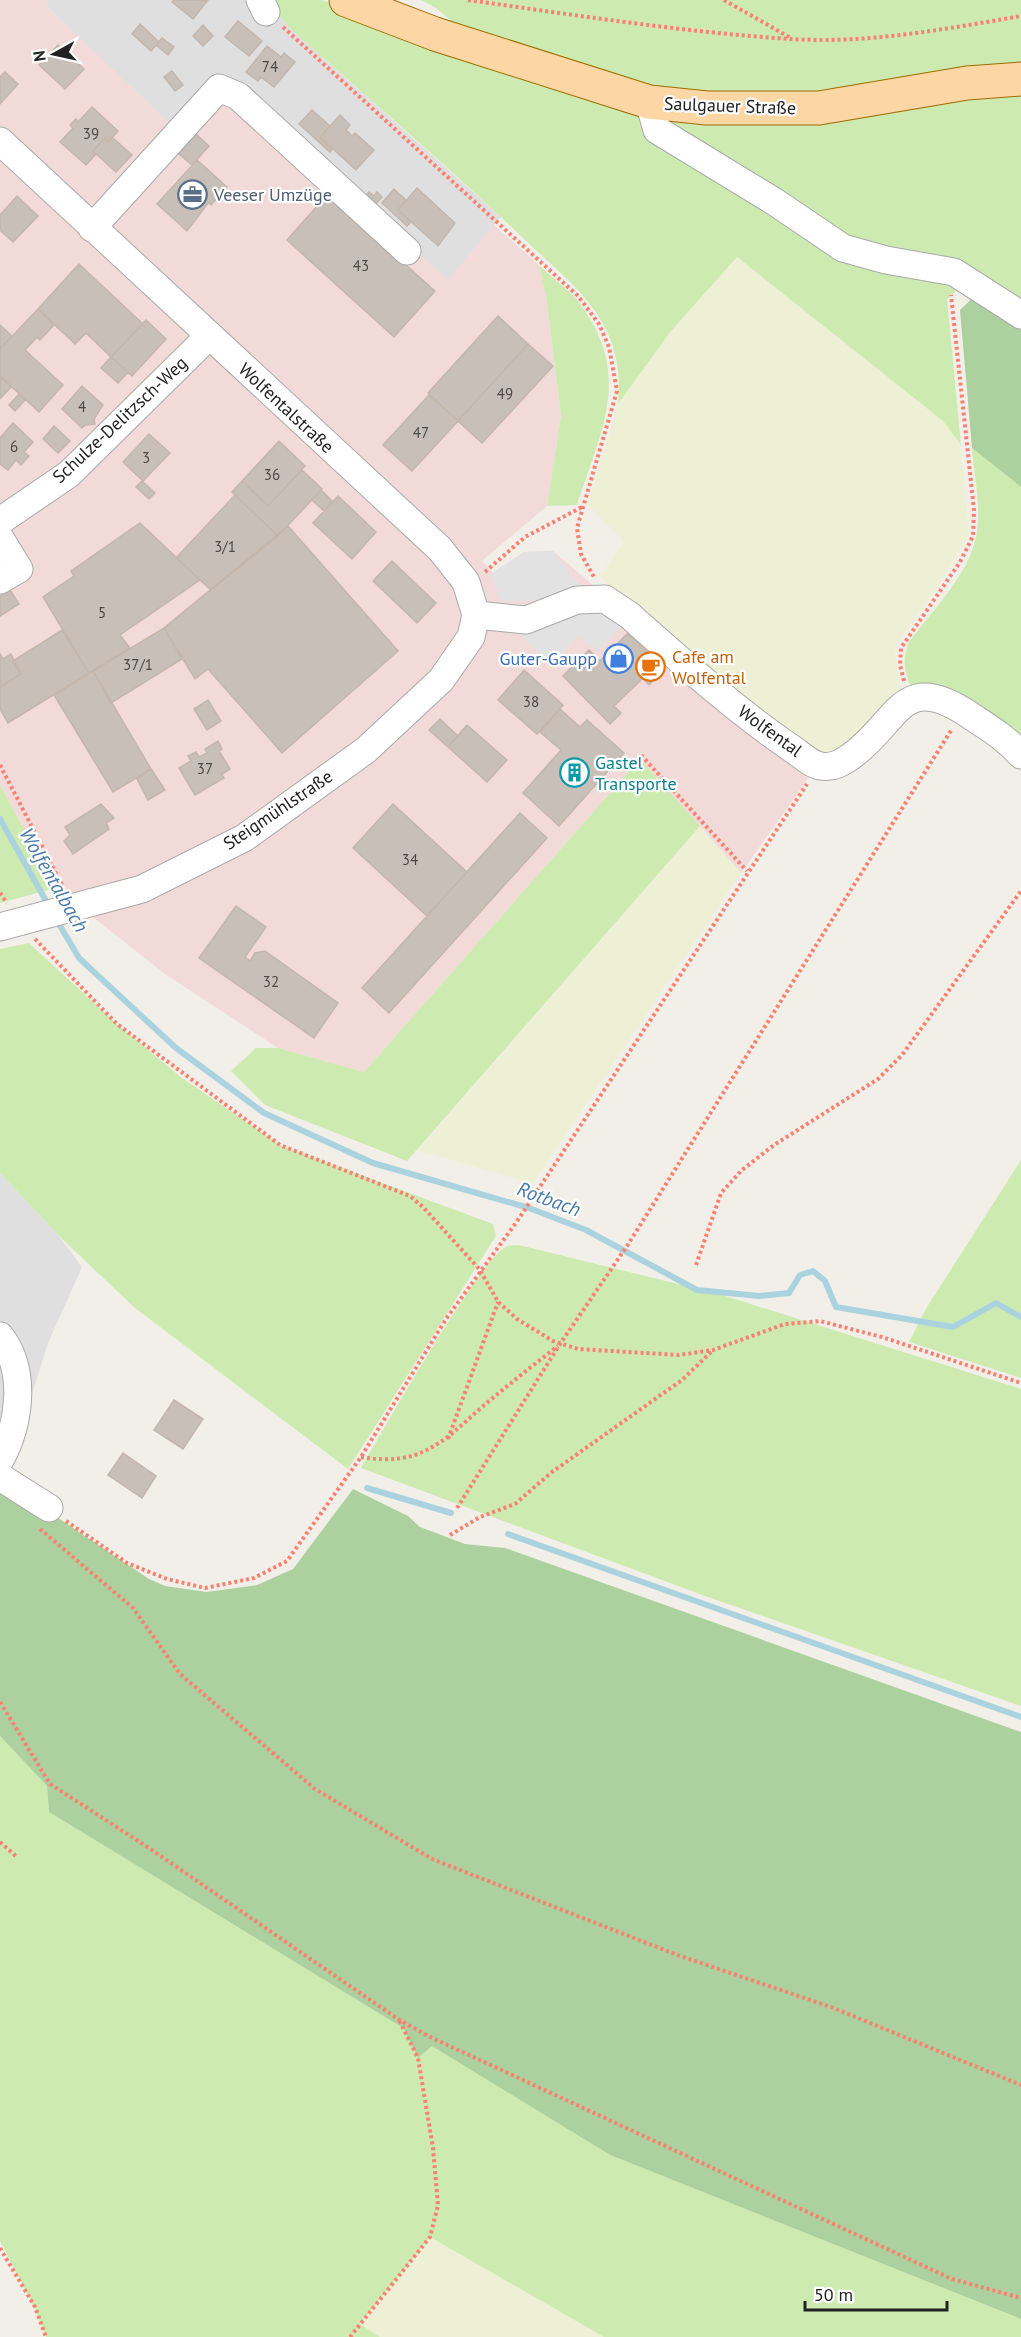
<svg xmlns="http://www.w3.org/2000/svg" width="1021" height="2337" font-family="'PT Sans',sans-serif">
  <style>
    .residential { fill: #e0dfdf }
    .commercial { fill: #f2dad9 }
    .farmland { fill: #eef0d5 }
    .grass { fill: #cdebb0 }
    .forest { fill: #add19e }
    .parking { fill: #e2e2e2 }
    .lines { fill: none; stroke-linecap: round; stroke-linejoin: round }
    .stream { stroke: #aad3df; stroke-width: 6 }
    .building { fill: #c7bfb8; stroke: #c4b6ab; stroke-width: 1.5 }
    .minor-casing { stroke: #a9a9a9; stroke-width: 29 }
    .major-casing { stroke: #a06b00; stroke-width: 35 }
    .path { stroke: #fa8072; stroke-width: 4; stroke-dasharray: 3 3; stroke-linecap: butt }
    .minor { stroke: #fff; stroke-width: 27 }
    .major { stroke: #fcd6a4; stroke-width: 33 }
    .labels { text-anchor: middle; stroke-width: 4.5; stroke-linejoin: round; paint-order: stroke }
    .number-label { font-size: 15px; fill: #4b4948 }
    .street-label { font-size: 18px; fill: #222; stroke: #fff }
    .service-label { font-size: 18px; fill: #4e5e75; stroke: #fff; text-anchor: start }
    .food-label { font-size: 18px; fill: #c56008; stroke: #fff; text-anchor: start }
    .shop-label { font-size: 18px; fill: #366cbe; stroke: #fff; text-anchor: end }
    .culture-label { font-size: 18px; fill: #0d838f; stroke: #fff; text-anchor: start }
    .water-label { font-size: 20px; font-style: italic; fill: #4a7aab; stroke: #fff }
  </style>
  <rect width="100%" height="100%" fill="#f2efe9"/>
  <!-- residential -->
  <path class="residential" d="M47,0H266L291,29L501,217L448,281L236,88L187,141L47,7Z
    M0,1173L59,1236L82,1267L48,1343L24,1419L0,1468Z"/>
  <!-- commercial -->
  <path class="commercial" d="M0,0H47V7L187,140L236,88L448,280L494,225L539,265L546,296L561,416L547,506L482,561L493,573L524,552L553,551L760,727L815,769L741,873L640,759L364,1072L278,1048L165,974L56,888L0,785Z"/>
  <!-- farmland -->
  <path class="farmland" d="M737,257L943,421L961,445L969,534L941,582L895,647L897,672L903,697L860,743L819,761L620,598L600,576L624,541L588,505L618,404L671,331Z
    M700,826L741,873L533,1184L418,1150Z
    M430,2237L604,2337H380L360,2325Z"/>
  <!-- grass -->
  <path class="grass" d="M266,0H321L485,49L436,8L421,0H1021V74L650,110L821,116L1021,95V316L966,282L947,299L961,445L943,421L737,257L671,331L618,404C621,375 617,348 602,322C584,290 550,264 524,239C449,167 369,99 291,29Z
    M539,265C551,277 566,287 577,300C634,373 602,428 577,505L547,506L561,416L546,296Z
    M972,448L1021,487V747L913,692C905,673 901,662 909,642C932,611 968,575 976,537C982,509 974,476 972,448Z
    M640,759L700,826L407,1161L265,1105L231,1071L256,1048H278L364,1072Z
    M0,785L56,888L0,903Z
    M29,943L118,1025L182,1078L280,1145L493,1224L496,1236L348,1469L135,1308L59,1236L0,1173V949Z
    M1021,1160V1378L909,1342L927,1307Z
    M519,1245L719,1294L1021,1389V1706L705,1596L361,1468C381,1434 481,1257 506,1247C509,1245 515,1245 519,1245Z
    M0,1736L47,1786L49,1812L403,2028L418,2058L432,2045L610,2155L1021,2319V2337H604L430,2237L360,2324L380,2337H46L34,2307L0,2241Z"/>
  <!-- forest -->
  <path class="forest" d="M982,289L1021,316V487L972,448L960,310Z
    M0,1479L149,1579L165,1586L207,1592L257,1585L293,1569L353,1489L408,1516L420,1527L465,1544L505,1548L1021,1732V2319L610,2155L432,2046L418,2058L403,2028L49,1812L47,1786L0,1736Z"/>
  <!-- parking -->
  <path class="parking" d="M553,551L582,588L548,601H500L492,573L524,552Z
    M600,604L623,624L598,652L578,635L552,664L516,631Z"/>
  <g class="lines">
    <!-- stream -->
    <path class="stream" d="M0,819L50,908
      M56,919L79,958L176,1048L264,1113L373,1163L529,1208L586,1230L697,1290L759,1296L789,1293L800,1275L813,1271L825,1281L836,1307L953,1327L996,1303L1021,1317
      M367,1488L451,1513
      M508,1534L1021,1717"/>
  </g>
  <!-- building -->
  <path class="building" d="M174,0H208L193,19L172,2Z
    M238,21L262,41L249,56L225,37Z
    M140,24L159,42L151,51L132,34Z
    M203,25L213,36L203,46L193,36Z
    M162,38L174,47L168,55L156,45Z
    M58,45L84,69L65,89L39,65Z
    M267,46L281,57L284,53L295,62L274,87L261,77L258,81L246,72Z
    M172,71L183,85L175,91L164,77Z
    M5,72L18,84L0,104V77Z
    M92,107L118,131L108,142L105,138L93,151L96,154L86,165L60,142L73,128L70,125L76,119L78,122Z
    M312,110L330,126L320,137L332,149L330,152L299,124Z
    M340,115L350,125L346,130L352,136L355,133L374,150L356,170L320,137Z
    M196,134L209,146L192,165L179,154Z
    M112,137L132,155L116,172L93,151L105,138L108,142Z
    M197,160L227,187L211,205L209,202L187,231L157,204Z
    M417,188L455,223L438,246L398,210Z
    M394,189L406,200L398,210L411,222L407,226L382,203Z
    M369,192L374,196L377,192L382,197L372,208L363,199Z
    M327,195L435,291L394,337L287,240Z
    M17,196L38,216L13,242L0,230V215Z
    M79,264L143,324L111,357L86,333L75,344L38,309Z
    M38,309L54,325L40,340L37,337L25,350L63,385L39,412L0,376V349Z
    M498,316L528,344L458,421L428,393Z
    M146,320L166,339L132,376L111,357Z
    M0,325L12,336L0,349Z
    M528,344L553,366L482,443L458,421Z
    M111,357L128,372L118,383L101,368Z
    M0,376L11,387L0,399Z
    M82,386L103,405L94,419L95,424L85,425L82,428L62,409Z
    M19,394L25,400L15,411L9,405Z
    M429,395L458,421L412,471L383,445Z
    M13,423L33,442L24,452L29,456L21,465L16,460L8,470L0,464V438Z
    M54,426L70,441L58,453L43,439Z
    M149,434L170,453L143,481L123,462Z
    M279,441L305,466L268,506L242,481Z
    M302,470L322,489L278,536L232,492L242,481L268,506Z
    M142,481L155,493L149,499L136,487Z
    M321,490L333,502L324,511L312,500Z
    M235,495L278,536L211,590L176,558Z
    M338,496L376,532L352,559L313,523Z
    M140,523L200,580L120,635L130,648L89,673L43,597L74,576L71,571Z
    M288,526L398,651L282,753L208,669L195,679L164,628Z
    M392,561L436,603L417,623L373,581Z
    M10,590L19,604L0,616V596Z
    M164,628L182,659L111,703L93,671Z
    M62,630L89,673L8,723L0,709V687L21,674L13,661Z
    M628,633L664,669L649,685L643,678L614,706L621,713L610,724L563,676L589,650L600,661Z
    M0,654L3,659L11,654L21,674L0,687Z
    M524,670L563,705L537,734L498,700Z
    M93,671L151,769L113,792L54,695Z
    M208,700L221,721L207,730L194,709Z
    M560,709L580,727L587,720L624,753L559,826L523,793L561,750L540,732Z
    M440,719L458,736L448,747L429,730Z
    M467,725L507,760L487,782L448,747Z
    M218,741L222,749L219,751L230,769L222,774L224,778L195,795L179,768L191,761L188,756L196,752L199,757L207,753L205,749Z
    M151,769L165,790L148,800L137,779Z
    M101,804L114,818L106,823L109,829L73,854L64,841L70,835L65,827Z
    M393,804L467,872L427,916L353,848Z
    M520,813L547,838L389,1013L362,988Z
    M236,906L266,927L245,957L250,961L255,953L265,951L338,1003L314,1038L199,958Z
    M174,1400L203,1419L183,1449L154,1430Z
    M123,1453L156,1476L142,1498L108,1475Z"/>
  <g class="lines">
    <defs>
      <path id="minor" d="M260,0L266,12
        M649,102L657,130L775,202L843,248L886,260L954,272L1021,315
        M0,141L440,549L466,582L476,615L471,637L441,680L366,750L244,838L142,889L0,927
        M92,228L219,88L238,96L407,251
        M0,521L69,474L208,337
        M0,538L19,569L0,580
        M476,615L526,620L577,600L605,599L629,615C682,662 735,710 794,750C801,755 812,765 821,766C833,768 841,763 850,757C900,722 900,668 971,716C989,728 1006,738 1021,755
        M0,1336C27,1370 20,1424 0,1460
        M0,1477L49,1508"/>
      <path id="major" d="M346,0L435,34L649,102L707,108H819L967,83L1021,79"/>
    </defs>
    <!-- minor casing -->
    <use href="#minor" class="minor-casing"/>
    <!-- major casing -->
    <use href="#major" class="major-casing"/>
    <!-- path -->
    <path class="path" d="M468,0C575,15 682,32 790,39C868,44 945,29 1021,16
      M724,0L789,37
      M283,27L578,296L599,324L609,347L617,391L577,528L581,554L594,577
      M485,572L525,537L582,507
      M904,681L900,665L901,648L960,562L973,536L974,510L951,295
      M641,755L747,871
      M0,765L63,887
      M0,893L7,903
      M35,939L117,1024L280,1145L410,1196L424,1208L480,1270L498,1302L517,1319L553,1341L578,1349L679,1355L713,1350L785,1324L820,1321L882,1337L1021,1383
      M696,1265L721,1193L742,1170L774,1145L878,1079L902,1055L1021,891
      M448,1439L498,1302
      M361,1457C419,1467 442,1443 482,1407C507,1386 532,1366 558,1346
      M457,1508L560,1344L627,1246L952,729
      M66,1521L127,1563L167,1579L205,1588L254,1578L287,1561L361,1457L446,1319L518,1220L807,784
      M40,1529L133,1608L180,1674L315,1789L432,1859L680,1956L831,2007L1021,2085
      M450,1535L480,1517L515,1504L552,1472L682,1380L712,1351
      M0,1702L50,1784L149,1848L398,2019L428,2036L952,2279L1021,2298
      M0,1842L17,1857
      M0,2248L35,2307L46,2337
      M350,2337L430,2237L438,2205L433,2148L418,2058L399,2020"/>
    <!-- minor -->
    <use href="#minor" class="minor"/>
    <!-- major -->
    <use href="#major" class="major"/>
  </g>
  <!-- icons -->
  <defs>
    <symbol id="office-ring" viewBox="-11 -11 22 22"><circle r="9.5" fill="#fff" stroke="#5c6f8a" stroke-width="1.5"/><path d="M-6-3h4V-5.5h4V-3h4V5H-6ZM-1-4.5V-3h2v-1.5ZM-6 0V1H6V0Z" fill="#5c6f8a"/></symbol>
    <symbol id="shop-ring" viewBox="-11 -11 22 22"><circle r="9.5" fill="#fff" stroke="#3f7fe0" stroke-width="1.5"/><path d="M-5-2.5h2.3a2.7 3.5 0 0 1 5.4 0H5L5.5 6h-11ZM-1.5-2.5h3a1.5 2.3 0 0 0-3 0Z" fill="#3f7fe0"/></symbol>
    <symbol id="cafe-ring" viewBox="-11 -11 22 22"><circle r="9.5" fill="#fff" stroke="#e8710a" stroke-width="1.5"/><path d="M-5.5-4.5H6V0H3Q3 3.5 0 3.5H-2.5Q-5.5 3.5-5.5 0ZM3-3.2v2h1.7v-2ZM-6 4.5H4V6H-6Z" fill="#e8710a"/></symbol>
    <symbol id="building-ring" viewBox="-11 -11 22 22"><circle r="9.5" fill="#fff" stroke="#0f9aa8" stroke-width="1.5"/><path d="M-4-6H4V6H1V3H-1V6H-4ZM-2.5-4.3h1.7v1.8h-1.7ZM.8-4.3h1.7v1.8H.8ZM-2.5-1h1.7V.8h-1.7ZM.8-1h1.7V.8H.8Z" fill="#0f9aa8"/></symbol>
  </defs>
  <g fill-rule="evenodd">
    <use href="#office-ring" x="176" y="178" width="33" height="33"/>
    <use href="#shop-ring" x="602" y="642" width="33" height="33"/>
    <use href="#cafe-ring" x="634" y="650" width="33" height="33"/>
    <use href="#building-ring" x="558" y="756" width="33" height="33"/>
  </g>
  <g class="labels">
    <!-- number labels -->
    <g class="number-label">
      <text x="270" y="72">74</text>
      <text x="91" y="139">39</text>
      <text x="361" y="271">43</text>
      <text x="505" y="399">49</text>
      <text x="82" y="412">4</text>
      <text x="421" y="438">47</text>
      <text x="14" y="452">6</text>
      <text x="146" y="463">3</text>
      <text x="272" y="480">36</text>
      <text x="225" y="552">3/1</text>
      <text x="102" y="618">5</text>
      <text x="138" y="670">37/1</text>
      <text x="531" y="707">38</text>
      <text x="205" y="774">37</text>
      <text x="410" y="865">34</text>
      <text x="271" y="987">32</text>
    </g>
    <!-- street labels -->
    <g class="street-label">
      <text transform="translate(730 106) rotate(2)" y="6">Saulgauer Straße</text>
      <text transform="translate(286 408) rotate(43)" y="6">Wolfentalstraße</text>
      <text transform="translate(120 420) rotate(-43)" y="6">Schulze-Delitzsch-Weg</text>
      <text transform="translate(770 731) rotate(36)" y="6">Wolfental</text>
      <text transform="translate(278 810) rotate(-34)" y="6">Steigmühlstraße</text>
    </g>
    <!-- service labels -->
    <g class="service-label">
      <text x="214" y="201">Veeser Umzüge</text>
    </g>
    <!-- food labels -->
    <g class="food-label">
      <text x="672" y="663">Cafe am<tspan x="672" dy="21">Wolfental</tspan></text>
    </g>
    <!-- shop labels -->
    <g class="shop-label">
      <text x="597" y="665">Guter-Gaupp</text>
    </g>
    <!-- culture labels -->
    <g class="culture-label">
      <text x="595" y="769">Gastel<tspan x="595" dy="21">Transporte</tspan></text>
    </g>
    <!-- water labels -->
    <g class="water-label">
      <text transform="translate(54 880) rotate(60)" y="7">Wolfentalbach</text>
      <text transform="translate(549 1199) rotate(20)" y="7">Rotbach</text>
    </g>
  </g>
  <!-- north arrow -->
  <g transform="translate(54 54) rotate(262)" stroke="#ffffff" stroke-width="4.5" paint-order="stroke">
  <path d="M0-4.5L10 22L0 15L-10 22Z" fill="#222222"/>
  <text y="-9" font-size="16" font-weight="bold" text-anchor="middle" fill="#222222">N</text>
  </g>
  <!-- scale -->
  <path d="M805 2301v9h142v-9" fill="none" stroke="#222222" stroke-width="3"/>
  <text x="814" y="2301" font-size="18" fill="#222222" stroke="#ffffff" stroke-width="4.5" paint-order="stroke">50 m</text>
</svg>
